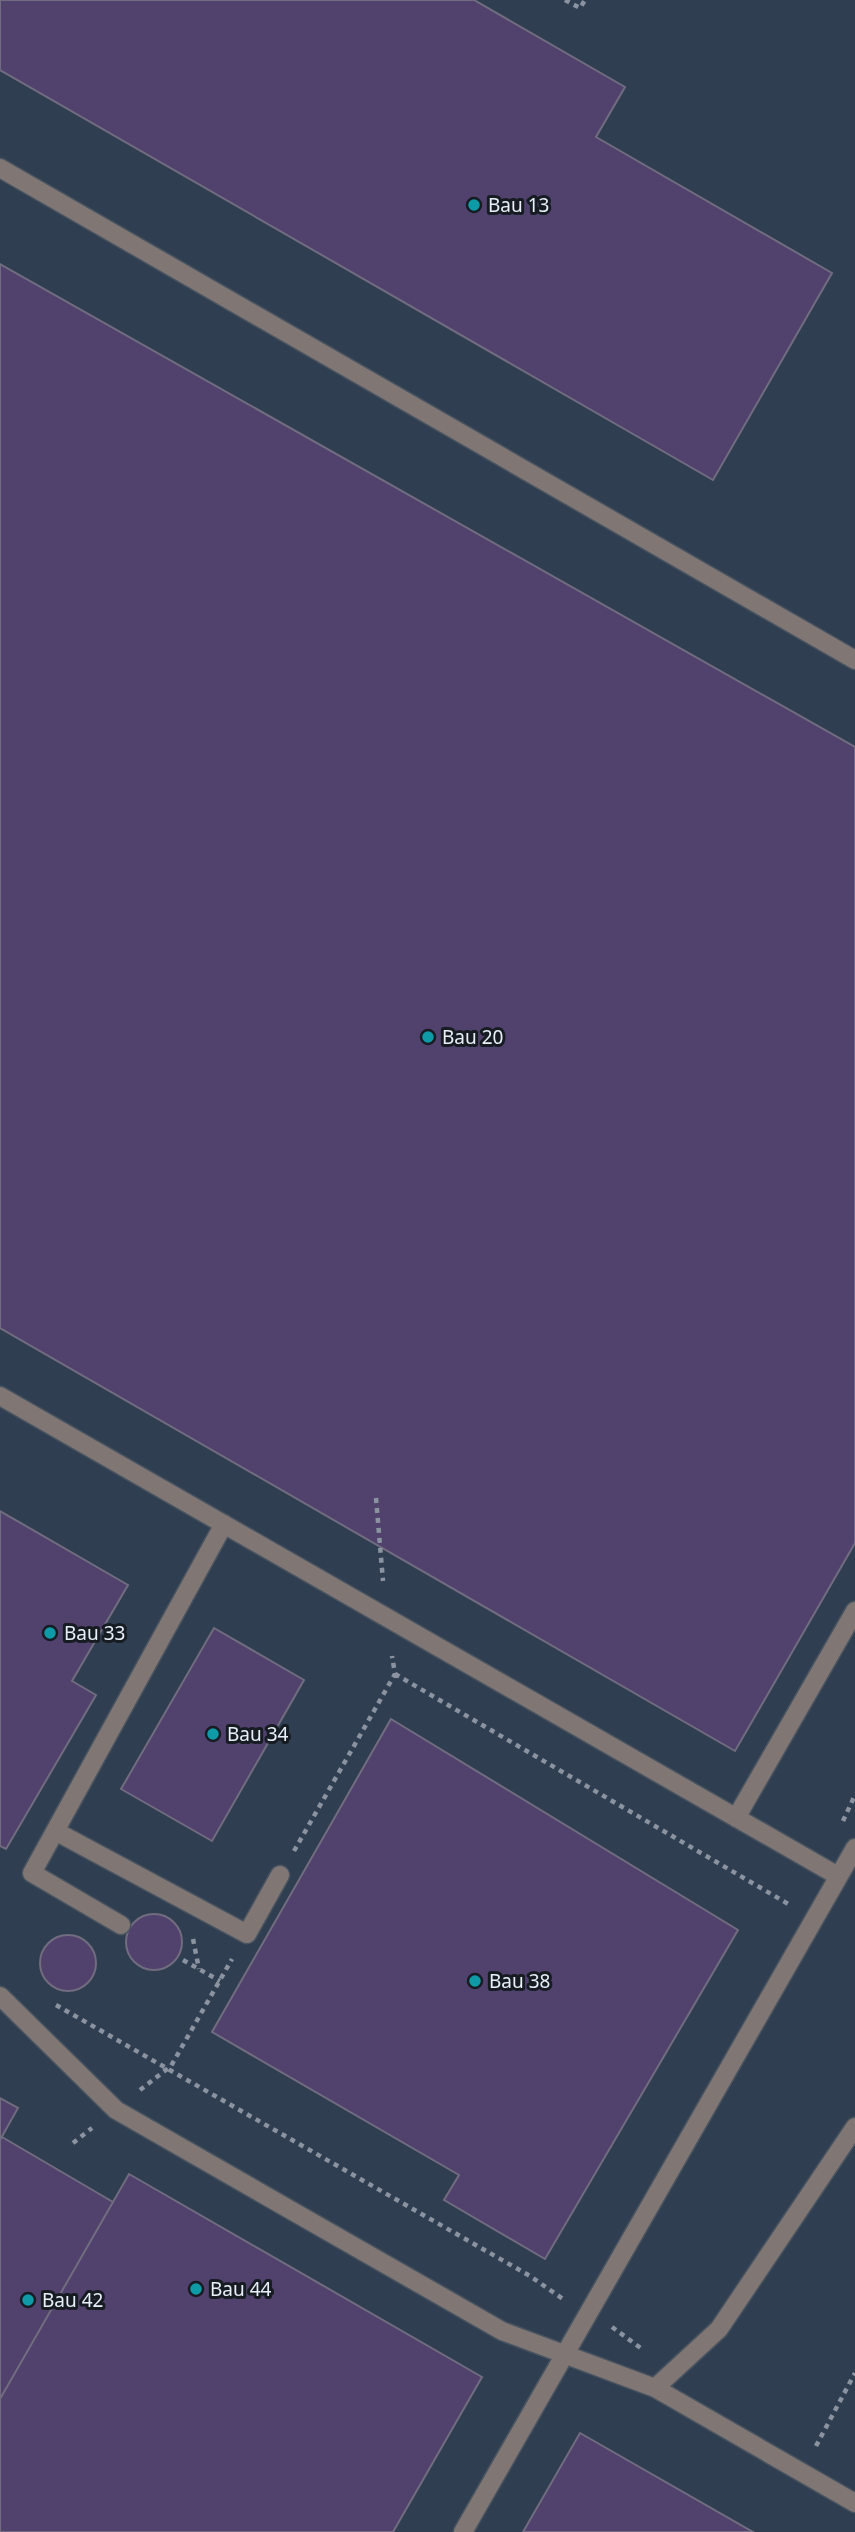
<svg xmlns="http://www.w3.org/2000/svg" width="855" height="2532" font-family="'Noto Sans',sans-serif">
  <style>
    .built { fill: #2f3f51 }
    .building { fill: #50426d; stroke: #716c7f; stroke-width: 2 }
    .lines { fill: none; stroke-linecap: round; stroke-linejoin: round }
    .minor-casing { stroke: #485360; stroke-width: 21 }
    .path { stroke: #8a939f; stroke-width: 4.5; stroke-dasharray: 5 5; stroke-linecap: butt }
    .minor { stroke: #807674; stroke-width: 18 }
    .culture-dot { fill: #0f9aa8; stroke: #171c23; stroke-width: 2.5 }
    .labels { text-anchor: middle; stroke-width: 6; stroke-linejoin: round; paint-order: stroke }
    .poi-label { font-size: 19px; fill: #e8eff8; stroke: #171c23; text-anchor: start }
  </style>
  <rect width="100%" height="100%" fill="#2a3543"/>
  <!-- built -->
  <path class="built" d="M0,0H855V2532H0Z"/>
  <!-- building -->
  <path class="building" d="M0,0H474L625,87L596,137L832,273L713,480L0,70Z
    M0,264L855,747V1543L735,1751L0,1328Z
    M0,1511L128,1585L72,1681L96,1695L6,1849L0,1846Z
    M214,1628L304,1680L212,1841L121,1789Z
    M391,1719L738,1930L545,2259L444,2200L459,2175L212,2032Z
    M126 1942a28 28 0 1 1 56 0a28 28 0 1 1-56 0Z
    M40 1963a28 28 0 1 1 56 0a28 28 0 1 1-56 0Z
    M0,2098L18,2108L0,2140Z
    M2,2137L113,2202L0,2399V2140Z
    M129,2174L482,2377L393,2532H0V2399Z
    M580,2433L753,2532H523Z"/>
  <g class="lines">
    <defs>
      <path id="minor" d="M0,168L855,660
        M0,1396L838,1876
        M736,1818L855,1611
        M55,1831L247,1934L280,1875
        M121,1925L32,1873L224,1524
        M0,1996L116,2110L502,2331L655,2388L855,2503
        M655,2388L719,2329L855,2127
        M463,2532L855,1848"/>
    </defs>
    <!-- minor casing -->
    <use href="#minor" class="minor-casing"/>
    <!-- path -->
    <path class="path" d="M565,0L580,8L585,0
      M376,1498L383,1581
      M395,1674L790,1905
      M843,1821L855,1795
      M294,1851L395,1674L392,1656
      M193,1939L199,1969
      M183,1960L220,1981
      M56,2005L530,2276L563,2299
      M140,2090L171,2066L232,1959
      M73,2143L92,2128
      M612,2327L642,2349
      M816,2446L855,2373"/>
    <!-- minor -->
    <use href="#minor" class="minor"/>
  </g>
  <!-- markers -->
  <g class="culture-dot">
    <circle cx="474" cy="205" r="7"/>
    <circle cx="428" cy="1037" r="7"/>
    <circle cx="50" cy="1633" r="7"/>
    <circle cx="213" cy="1734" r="7"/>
    <circle cx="475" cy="1981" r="7"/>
    <circle cx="196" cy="2289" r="7"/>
    <circle cx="28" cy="2300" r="7"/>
  </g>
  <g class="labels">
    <!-- poi labels -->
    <g class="poi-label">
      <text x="488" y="212">Bau 13</text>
      <text x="442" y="1044">Bau 20</text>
      <text x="64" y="1640">Bau 33</text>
      <text x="227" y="1741">Bau 34</text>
      <text x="489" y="1988">Bau 38</text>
      <text x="210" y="2296">Bau 44</text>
      <text x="42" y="2307">Bau 42</text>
    </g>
  </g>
</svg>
